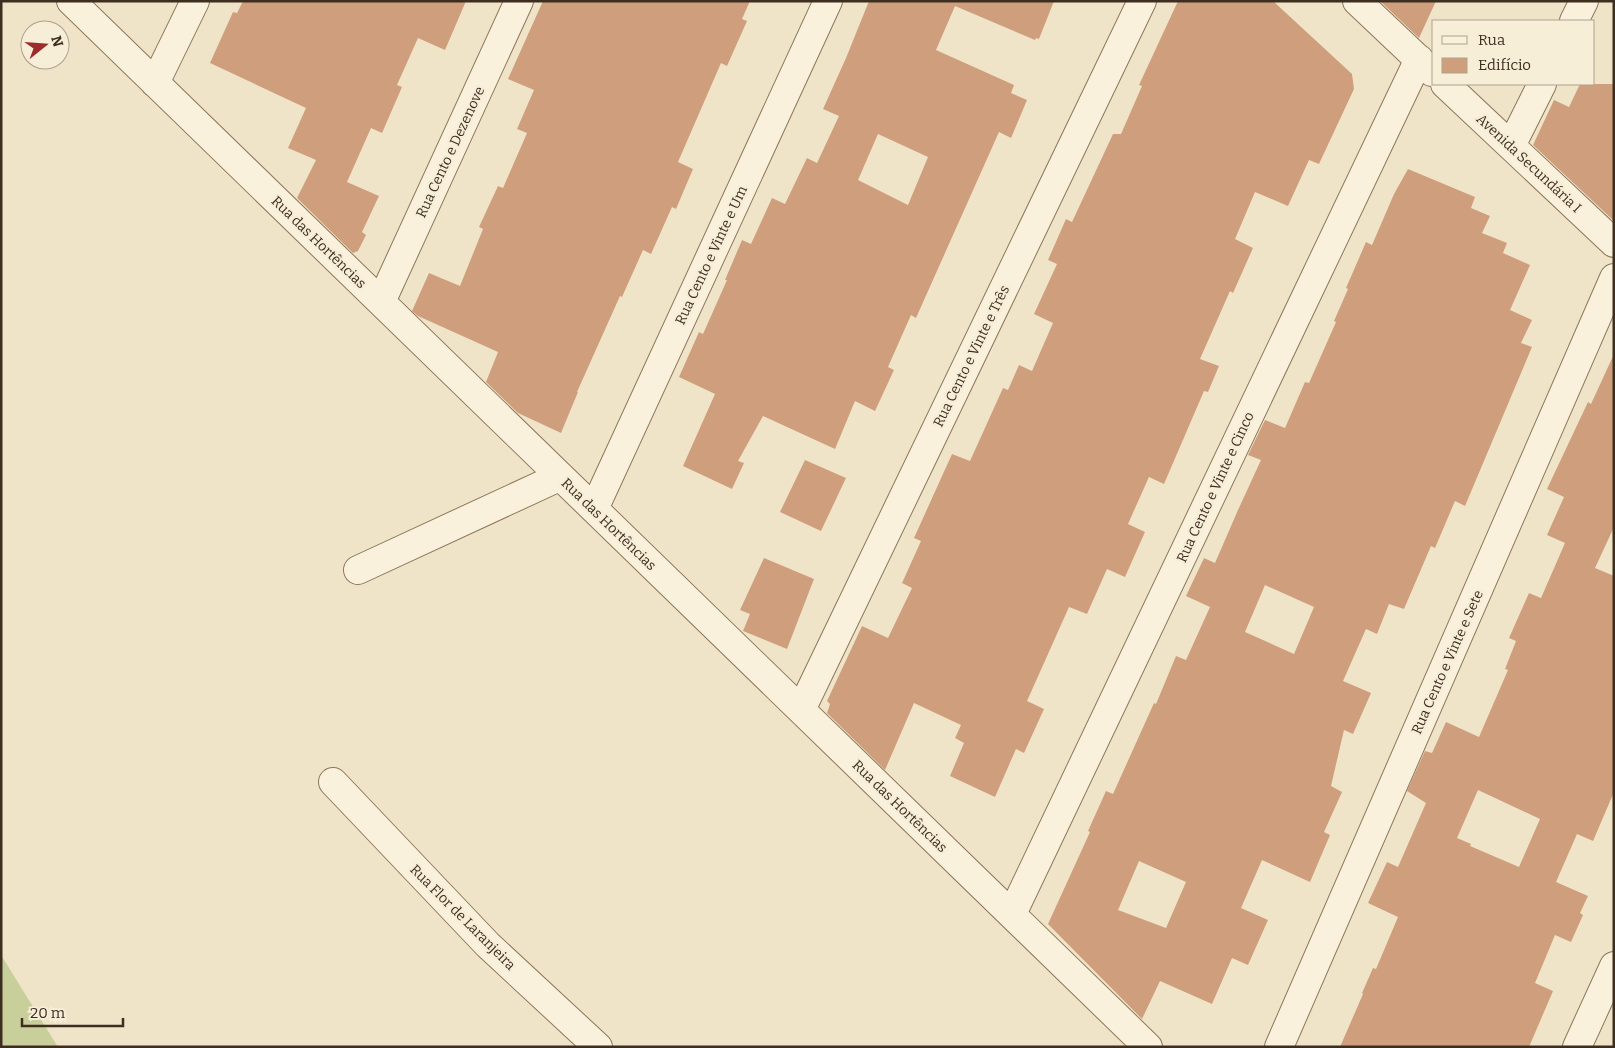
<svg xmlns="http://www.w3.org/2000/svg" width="1615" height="1048" font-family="Bitter,serif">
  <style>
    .green { fill: #c9cf9b }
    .building { fill: #cf9f7d; fill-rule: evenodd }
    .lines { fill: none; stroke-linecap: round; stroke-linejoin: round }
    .street-casing { stroke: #8d765c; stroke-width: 30 }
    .street { stroke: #faf1dc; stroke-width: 28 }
    .labels { text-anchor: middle; stroke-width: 5; stroke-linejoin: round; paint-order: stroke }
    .street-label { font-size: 14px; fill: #3d2e20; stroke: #f7eed8 }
  </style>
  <rect width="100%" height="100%" fill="#f0e4c8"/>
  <!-- green -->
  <path class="green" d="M1,955L58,1047H1Z"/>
  <!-- building -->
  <path class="building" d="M243,1H466L445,50L418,38L397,85L402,87L382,133L371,128L347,182L379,196L362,232L366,235L358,251L353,253L297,198L316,160L288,148L306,108L210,63L233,12L237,13Z
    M543,1H750L742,19L747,21L727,66L721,63L678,162L693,169L676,209L672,207L651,254L643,250L622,297L620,296L577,392H578L561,433L518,413L486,382L498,352L418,316L412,311L429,273L460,286L483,229L479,227L498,186L503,188L527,133L517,129L534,90L508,79Z
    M869,1H1054L1039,39L1036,38L1035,40L955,6L936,50L1014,85L1011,93L1027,100L1011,138L999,132L916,318L911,315L888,367L894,370L875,411L855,401L835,449L763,416L738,461L744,463L732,489L683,466L715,394L679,377L699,332L703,334L727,280H725L742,240L751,244L772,198L785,204L807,158L817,163L839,116L823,109L846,58ZM878,134L928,157L908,205L858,180Z
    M1178,1H1273L1352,74L1354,89L1319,164L1309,160L1288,206L1255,192L1235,239L1253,248L1233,293L1230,291L1200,359L1219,366L1208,392L1204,391L1164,484L1149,477L1128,524L1145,532L1125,577L1107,569L1087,614L1069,607L1027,701L1044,709L1024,753L1016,749L995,797L950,776L964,743L955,738L961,725L914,703L885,770L827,713L830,704L827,701L862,626L888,638L912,588L902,583L921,541L914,538L952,454L970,461L1003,388L1008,390L1019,365L1032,371L1053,323L1034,314L1057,264L1048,260L1066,219L1072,222L1113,134H1121L1142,86L1139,85Z
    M1380,1H1436L1419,38Z
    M1580,84H1614V221L1533,145L1554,100L1569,107Z
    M1408,169L1475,197L1471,208L1490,216L1482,233L1507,243L1503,253L1530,265L1510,310L1532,320L1521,343L1532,347L1465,506L1455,501L1435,548L1431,546L1404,609L1389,604L1377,634L1366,629L1343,681L1371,693L1353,734L1344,730L1331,786L1342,792L1324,832L1330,835L1310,882L1262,860L1241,908L1268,920L1248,965L1232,958L1212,1004L1160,981L1142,1019L1048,924L1090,832L1088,831L1106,791L1113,794L1154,703L1156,704L1176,656L1186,660L1210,607L1186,596L1204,558L1215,563L1238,510L1261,460L1248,455L1265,420L1285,428L1305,382L1309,383L1336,322L1334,321L1348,289L1346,288L1366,242L1372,245L1394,194ZM1265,585L1314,607L1294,654L1245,632ZM1139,861L1186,882L1166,928L1118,910Z
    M1614,354V527L1595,568L1614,576V792L1593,841L1577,834L1556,882L1588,896L1580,913L1583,915L1571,942L1555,935L1535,983L1553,991L1529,1047H1340L1363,994L1362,993L1373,968L1376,969L1398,917L1368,903L1387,862L1398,867L1426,803L1407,791L1425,751L1432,753L1446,722L1479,737L1508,670L1505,669L1516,641L1509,638L1529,593L1541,598L1565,543L1547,535L1564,497L1547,489L1588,402L1591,404ZM1478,790L1540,819L1519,867L1470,846L1471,844L1457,838Z
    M805,460L846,478L821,531L780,512Z
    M764,558L814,579L787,649L743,631L750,614L740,610Z"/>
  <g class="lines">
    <defs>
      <path id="street" d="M71,1L1148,1047
        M1357,1L1432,72
        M1574,21L1584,1
        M155,83L195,1
        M1445,84L1614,243
        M1511,146L1542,84
        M381,302L519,1
        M594,509L828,1
        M358,570L559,477
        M801,710L1142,1
        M333,782L488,945L598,1047
        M1012,914L1419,59
        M1279,1047L1614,278
        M1577,1047L1614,966"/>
    </defs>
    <!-- street casing -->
    <use href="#street" class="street-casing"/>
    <!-- street -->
    <use href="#street" class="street"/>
  </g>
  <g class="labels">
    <!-- street labels -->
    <g class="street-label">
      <text transform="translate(450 152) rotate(-65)" y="5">Rua Cento e Dezenove</text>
      <text transform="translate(1529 163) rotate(43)" y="5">Avenida Secundária I</text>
      <text transform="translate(319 242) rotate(44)" y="5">Rua das Hortências</text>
      <text transform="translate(711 255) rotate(-65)" y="5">Rua Cento e Vinte e Um</text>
      <text transform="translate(971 356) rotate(-64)" y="5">Rua Cento e Vinte e Três</text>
      <text transform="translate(1215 487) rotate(-65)" y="5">Rua Cento e Vinte e Cinco</text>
      <text transform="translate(609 524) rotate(44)" y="5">Rua das Hortências</text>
      <text transform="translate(1447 662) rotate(-66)" y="5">Rua Cento e Vinte e Sete</text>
      <text transform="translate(900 806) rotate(44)" y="5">Rua das Hortências</text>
      <text transform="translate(463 917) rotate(45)" y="5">Rua Flor de Laranjeira</text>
    </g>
  </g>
  <!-- border -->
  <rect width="1615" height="1048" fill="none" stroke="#3d2e20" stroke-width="5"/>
  <!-- legend -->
  <rect x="1432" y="20" width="162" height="65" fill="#f7eed8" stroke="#ada18e"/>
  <rect x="1442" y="36" width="25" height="8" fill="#faf1dc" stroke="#ada18e"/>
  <text x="1478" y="45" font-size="15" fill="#3d2e20">Rua</text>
  <rect x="1442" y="58" width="25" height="15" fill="#cf9f7d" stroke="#ada18e"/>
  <text x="1478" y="70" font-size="15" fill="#3d2e20">Edifício</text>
  <!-- north arrow -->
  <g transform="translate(45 45) rotate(73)"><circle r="24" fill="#f7eed8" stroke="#ada18e"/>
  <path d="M0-4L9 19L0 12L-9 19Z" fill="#9e2a2b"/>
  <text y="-8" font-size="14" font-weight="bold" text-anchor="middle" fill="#3d2e20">N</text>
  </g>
  <!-- scale -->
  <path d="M22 1018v8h101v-8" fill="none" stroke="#3d2e20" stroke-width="2.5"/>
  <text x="30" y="1018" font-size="15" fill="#3d2e20" stroke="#f7eed8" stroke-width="4" paint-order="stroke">20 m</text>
</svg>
